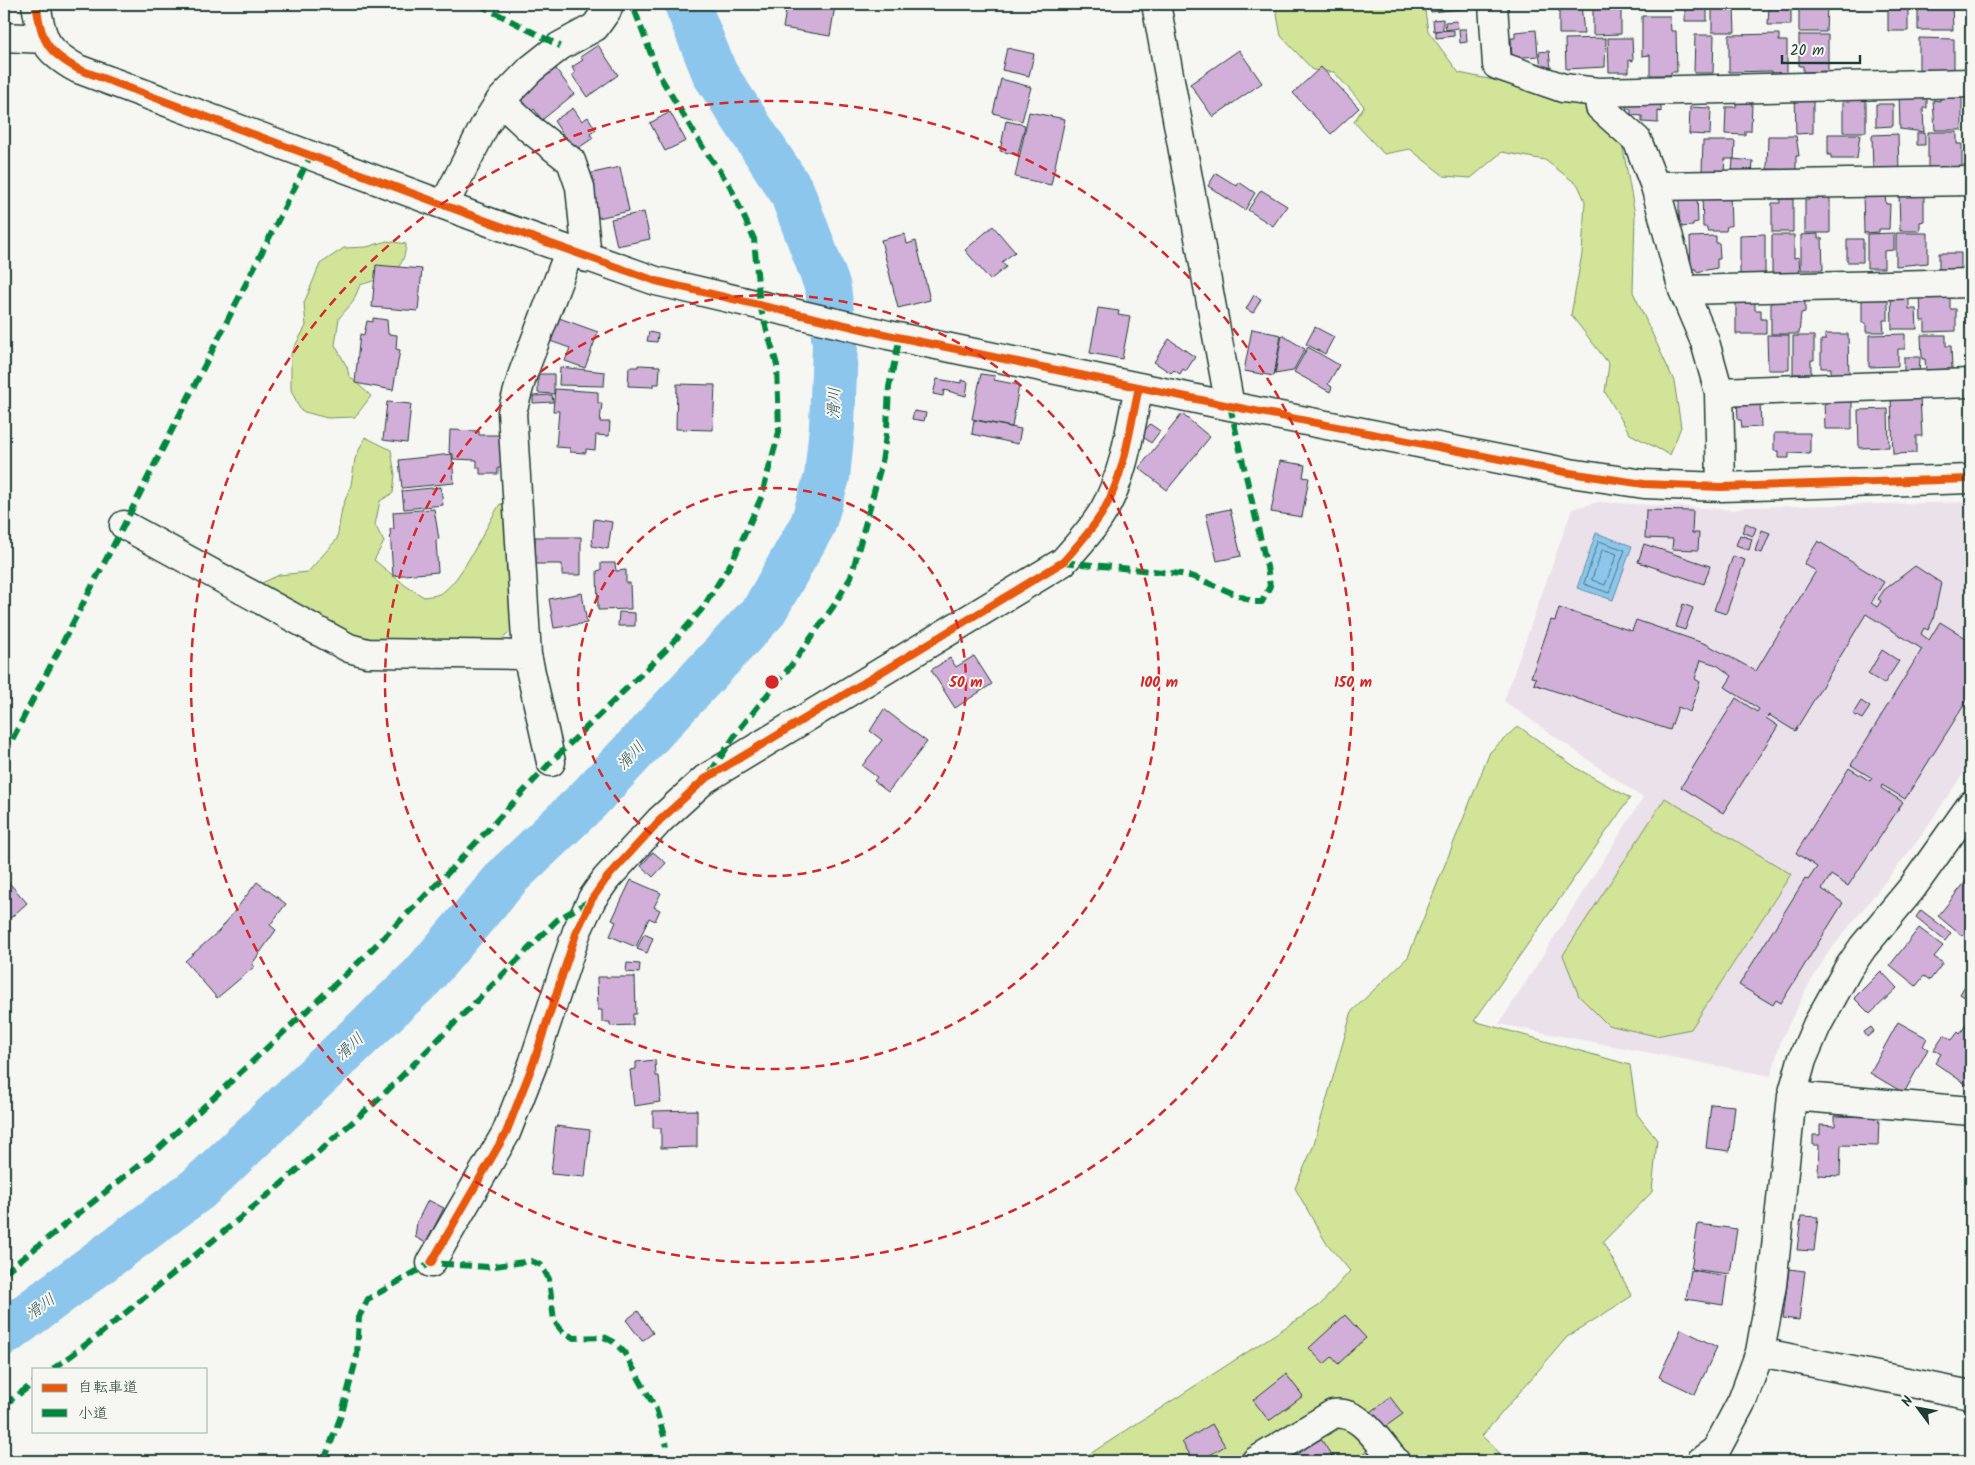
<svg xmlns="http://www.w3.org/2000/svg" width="1975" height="1465" font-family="Kalam,'Klee One',sans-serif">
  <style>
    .built { fill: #ebe1ea }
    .green { fill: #d2e498; stroke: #789066 }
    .water { fill: #8dc6ec; stroke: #618fa2 }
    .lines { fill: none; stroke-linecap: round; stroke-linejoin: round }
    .shore { stroke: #4b747e; stroke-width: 1 }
    .river { stroke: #8dc6ec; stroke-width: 46 }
    .building { fill: #d1afd9; stroke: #1f3d34 }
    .minor-casing { stroke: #1f3d34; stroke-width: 31 }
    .minor { stroke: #f6f6f2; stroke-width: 28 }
    .quiet { stroke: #00873e; stroke-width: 6; stroke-dasharray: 12 6; stroke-linecap: butt }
    .cycleway-casing { stroke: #f6f6f2; stroke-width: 11 }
    .cycleway { stroke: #e8590c; stroke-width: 8 }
    .ring { fill: none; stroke: #d62828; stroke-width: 2.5; stroke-dasharray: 9 6 }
    .labels { text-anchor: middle; stroke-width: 4; stroke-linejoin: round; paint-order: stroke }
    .water-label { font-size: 16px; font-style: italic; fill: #355859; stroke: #f6f6f2 }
    .centre { fill: #d62828; stroke: #f6f6f2; stroke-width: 2.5 }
    .ring-label { font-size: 15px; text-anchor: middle; font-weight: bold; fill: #d62828; stroke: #f6f6f2; stroke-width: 4; stroke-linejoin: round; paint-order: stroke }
  </style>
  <rect width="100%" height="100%" fill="#f6f6f2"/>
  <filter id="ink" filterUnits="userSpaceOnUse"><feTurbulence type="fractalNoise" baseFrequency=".02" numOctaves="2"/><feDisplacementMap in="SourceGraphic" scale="10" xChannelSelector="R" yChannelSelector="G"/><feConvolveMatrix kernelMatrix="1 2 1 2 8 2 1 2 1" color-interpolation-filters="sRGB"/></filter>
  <g filter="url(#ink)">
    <!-- built -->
    <path class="built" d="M1599,502L1736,510L1746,507L1971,502V762L1916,843L1828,953L1809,984L1781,1040L1771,1076L1499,1024L1643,798L1504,701L1572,509Z"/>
    <!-- green -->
    <path class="green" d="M1275,4H1424L1428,31L1459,73L1591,100L1622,143L1635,215L1633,292L1674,381L1681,427L1670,455L1630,434L1605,392L1609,364L1571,315L1582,254L1585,201L1578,185L1545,160L1502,152L1471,178L1444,176L1410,149L1384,154L1354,122L1364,106L1334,72L1313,70L1281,36Z
      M387,241L406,244C404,275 385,277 360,285L353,302L339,318L335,345L347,367L349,376L371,396L355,417L327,418L301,411L291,390V353L306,326L304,303L320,264L344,248L367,247Z
      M365,437L391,450L395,475L393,493L380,501L375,525L384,542L374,560L406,586L424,597C429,596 435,596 439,594C459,587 487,524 500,504L510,506L511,535L506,568L513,592L514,629L495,645L372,643L355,637L270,595L262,583L279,575L308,572L337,539L342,508L351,485L355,459Z
      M1518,726L1578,769L1630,798L1474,1021L1630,1065L1637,1114L1657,1140L1652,1192L1603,1242L1632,1296L1567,1337L1482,1436L1508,1461H1079L1320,1305L1350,1271L1325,1241L1295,1188L1313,1147L1352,1011L1408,957L1490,752Z
      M1665,798L1791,874L1691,1029L1656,1036L1608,1025L1579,996L1563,955Z"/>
    <!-- water -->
    <path class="water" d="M1596,533L1632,546L1613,600L1577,588Z"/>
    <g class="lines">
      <!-- shore -->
      <path class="shore" d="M1599,541L1625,550L1609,593L1584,584Z
        M1603,549L1617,554L1605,585L1592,580Z"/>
      <!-- river -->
      <path class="river" d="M4,1333L198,1189L422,977L509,875L588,800L764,611L813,524L827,477L832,427L835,344L828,288L792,192L715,74L687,4"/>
    </g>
    <!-- building -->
    <path class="building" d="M517,4H530L528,7L524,5L523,7Z
      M787,4L835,6L830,36L783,28Z
      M1430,4H1471V8L1431,12Z
      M1559,4H1581L1584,34H1559Z
      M1593,4H1621V34L1593,35Z
      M1685,4H1707V21H1685Z
      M1712,4H1725V8H1734L1735,32H1712Z
      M1769,4H1788V7H1791V25H1768Z
      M1799,4H1827L1826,32H1799Z
      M1888,4H1908V31H1888Z
      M1918,4H1952L1953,30H1918Z
      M1642,16H1670L1671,31H1676L1677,72H1671V75H1650V55L1642,56Z
      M1443,19V30L1434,31L1433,20Z
      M1457,21L1458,28L1446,30L1445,22Z
      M1459,29H1466L1467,42L1460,43Z
      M1454,30V36L1436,38V31Z
      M1536,30L1538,56L1512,58L1511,38H1515V32Z
      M1779,34V41H1787V75H1772V71L1729,72V35Z
      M1695,35H1714L1713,73H1694Z
      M1799,35H1828V71L1803,72V66H1799Z
      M1606,38L1605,67L1566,69L1565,39Z
      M1608,38H1632L1633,61L1629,60V72H1609Z
      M1919,38L1954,39V72H1919Z
      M598,45L618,75L587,97L572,75L575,73L572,67L583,60L580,57Z
      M1007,48L1034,54L1029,76L1002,70Z
      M1239,50L1262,83L1213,117L1190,84Z
      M1549,51L1551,69L1541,67L1539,52Z
      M554,66L574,94L542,120L534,109L531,112L519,95Z
      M1321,67L1359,108L1331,134L1293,93Z
      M1001,79L1031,87L1022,121L993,113Z
      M1927,91V108H1923L1924,132L1900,129L1899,92Z
      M1795,92H1813V133L1796,134Z
      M1940,93H1962V130H1935L1933,100L1940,101Z
      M1866,95V132H1843V96Z
      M1626,102L1661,104V112L1658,111V123L1642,122V116L1631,115V109H1626Z
      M1736,102H1752L1751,131H1745V135L1725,134L1726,107H1736Z
      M1876,104H1893V126L1876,127Z
      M1690,107L1711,108L1710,135L1689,134Z
      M573,108L582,121L588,117L596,130L590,134L593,138L574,151L554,121Z
      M670,112L686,141L665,151L650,123Z
      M1029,112L1065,119L1051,185L1015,177Z
      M1006,121L1025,125L1018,155L1000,151Z
      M1928,132H1957V144H1962V170L1928,173Z
      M1917,133H1925V145H1917Z
      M1828,134H1860L1857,159H1831V155H1828Z
      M1898,134L1899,171H1873L1872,135Z
      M1768,136H1796L1799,156H1796V170L1767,169Z
      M1703,141H1735L1734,159H1725L1724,171H1702Z
      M1733,159L1753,161L1752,177L1732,173Z
      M620,167L629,211L598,218L588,174Z
      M1216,173L1237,186L1239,182L1255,193L1245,210L1208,186Z
      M1261,190L1287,206L1273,226L1248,210Z
      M1899,192H1910V196L1924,195V221L1920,222V231H1900Z
      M1702,193H1730L1731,226H1727L1726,231H1707V227H1703Z
      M1885,193L1886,204H1890L1889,229H1879V232L1864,233L1863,194Z
      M1679,194H1697L1698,222L1693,223V226L1679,227Z
      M1809,196H1830V233H1805V200H1809Z
      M1780,199H1793V232H1772V203H1780Z
      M644,212L650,239L617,246L611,219Z
      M993,226L1015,252L1002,262L1006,267L990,280L965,250Z
      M1894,233V250L1884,251V268H1867V234Z
      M1896,233H1928V263L1896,266Z
      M905,234L907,244L916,241L930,300L898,308L881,240Z
      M1765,234V274H1740V235Z
      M1818,234V238H1822L1823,270H1801V235Z
      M1772,235H1794V258L1799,257L1800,276L1772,277Z
      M1716,236V243H1719L1720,259H1717V268L1696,272V269H1691L1690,237Z
      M1847,239H1863V262H1847Z
      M1939,253H1961V273H1939Z
      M376,265L422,269L418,311L372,307Z
      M1909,292V309H1916L1917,329H1892L1891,293Z
      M1920,292L1950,295V309H1956V331L1925,332V321H1921Z
      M1254,295L1261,299L1253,313L1246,309Z
      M1805,296V312L1801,313L1799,334H1771V297Z
      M1862,297H1888V320H1883L1884,332H1866V323H1862Z
      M1755,300V310H1761V319H1766V334H1736V301Z
      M1098,308L1119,311L1118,315L1130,317L1122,359L1090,353Z
      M373,318L387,320L388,334L397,335L396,349L400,350L393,390L355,383L360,334L364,335L367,321L373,322Z
      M559,318L598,332L585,368L565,361L570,348L550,341Z
      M1315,327L1334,337L1325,354L1306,344Z
      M1252,329L1281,335L1274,376L1244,371Z
      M649,332L658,334L657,342L647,341Z
      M1825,334H1848L1849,376H1831V368H1821V340H1825Z
      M1905,334V349H1898V366L1869,367V335Z
      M1282,335L1305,349L1293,371L1275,374Z
      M1767,335H1789V370H1768Z
      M1921,335H1946V346H1951L1952,369L1926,370L1925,359H1922Z
      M1793,336H1814V360H1811V374H1793Z
      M1169,339L1195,357L1186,371L1183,369L1180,374L1174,370L1171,373L1154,362Z
      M1308,347L1339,365L1328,384L1332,387L1330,392L1294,372Z
      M1904,357H1920L1919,377H1904Z
      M638,365L660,366L659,384H653V387L628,386L629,367H638Z
      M560,367L605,372L604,386L559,385Z
      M538,374H554V394L538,393Z
      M981,374L995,376L994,380L1019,385L1012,427L972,419Z
      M937,379L961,383V380L968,382L966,396L944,390L943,396L933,394Z
      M677,384L715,385L713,430L676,429Z
      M555,389L598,392V403H602L600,422H610L609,436L596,435L595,450L586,449V453L570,452V448L556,447L559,411H553Z
      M552,395L553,402L533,403V396Z
      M1920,397L1922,436H1916V453L1893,454L1891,398Z
      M1737,399L1760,401L1761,427L1742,428L1741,420H1738Z
      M1852,399V429H1825L1824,400Z
      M387,402L411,404L407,443L383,440Z
      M1888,409L1889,447L1859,448L1858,410Z
      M914,411L926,413L924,421L912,419Z
      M1182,414L1210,437L1167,490L1139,468Z
      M974,420L1021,429L1018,444L972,434Z
      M1150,424L1160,431L1151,443L1141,435Z
      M450,430L479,431V435H502L501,468H498V474H480V468H477V460L453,459V454L449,453Z
      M1774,433H1810V454L1789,453V458H1778V451H1774Z
      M452,454L454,483L402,488L399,460Z
      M1280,461L1305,465L1303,477L1309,478L1302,517L1271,512Z
      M441,487L443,505L404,509L402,491Z
      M434,509L439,539L436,540L438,572L393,576L390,529H394L393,512Z
      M1230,509L1241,556L1217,561L1206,514Z
      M1646,510L1693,511L1692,533H1699L1698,550L1672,549L1673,539L1645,538Z
      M594,519L612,522L608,549L592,546Z
      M1746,523L1756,528L1753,536L1742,532Z
      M1762,530L1770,533L1762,553L1755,551Z
      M1740,535L1752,539L1749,550L1736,545Z
      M535,537H581V575H562V564H535Z
      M1818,541L1884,582L1871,603L1877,607L1881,601L1878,599L1884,590L1915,566L1941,583L1933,620L1928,630L1924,628L1921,634L1929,640L1940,622L1971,641V694L1905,799L1882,785L1881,788L1903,802L1848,886L1831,875L1822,889L1843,903L1781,1003L1776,1000L1773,1005L1739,985L1805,879L1808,880L1817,867L1796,853L1849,768L1870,781L1872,778L1851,765L1922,649L1866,614L1795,731L1769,715L1766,718L1778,726L1723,813L1681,787L1736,698L1757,712L1759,709L1725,687L1732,676L1717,665L1701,660L1695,679L1700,682L1690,712L1678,707L1670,730L1534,684L1536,678L1531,677L1551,620L1555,621L1559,608L1632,631L1636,620L1706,644L1756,671L1816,571L1804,564Z
      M1644,544L1710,566L1704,584L1638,562Z
      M1733,556L1745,560L1726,614L1714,610Z
      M601,563H615L616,571L626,570V583H630L631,609L598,610L597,571L601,570Z
      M582,593L587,623L554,628L549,599Z
      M1683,604L1693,608L1685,630L1676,627Z
      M619,612L635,613V626H618Z
      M1882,650L1899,661L1884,684L1868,674Z
      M974,656L992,684L955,708L931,670L950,658L956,667Z
      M1861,701L1870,707L1862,719L1853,714Z
      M884,709L927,742L888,792L874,781L877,777L862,766L882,740L870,731Z
      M653,852L666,863L653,877L641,866Z
      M4,877L27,903L4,924Z
      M631,880L661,893L654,907L660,910L655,921L649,918L636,947L610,936L616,922L612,920Z
      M1967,880L1971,884V925L1962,936L1938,916Z
      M257,882L286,904L270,925L276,930L252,964L254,967L217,998L185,961L220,930Z
      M1921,910L1951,933L1945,941L1916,917Z
      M1919,928L1943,946L1934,957L1943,963L1930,980L1924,976L1916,986L1890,965Z
      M644,934L653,938L647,953L637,949Z
      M627,963L640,964L639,973L626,972Z
      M1881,971L1897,988L1870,1014L1854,998Z
      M1971,976V1001L1960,994Z
      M597,977H635L636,1014H633V1025L610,1026V1022H602V1010H598Z
      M1971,1017V1085L1968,1083L1967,1085L1935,1063L1941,1054L1934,1050L1944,1035L1952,1040L1958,1032L1960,1034Z
      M1898,1022L1927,1038L1923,1046L1928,1049L1904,1093L1870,1073Z
      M1871,1027L1874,1031L1867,1037L1864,1032Z
      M655,1060L656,1076H659L661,1098H659L660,1102L634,1106L630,1070L636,1069V1062Z
      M1711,1104L1735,1106L1730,1151L1706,1148Z
      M697,1110V1147L661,1148V1128H653V1111Z
      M1835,1116L1879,1117L1878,1146L1841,1145L1840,1176L1818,1175L1819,1145H1813V1135H1820V1125L1835,1126Z
      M556,1126L590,1130L585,1177L551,1174Z
      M428,1200L444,1208L426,1243L415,1237L417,1222Z
      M1801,1216L1818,1217L1814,1251L1797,1250Z
      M1698,1224L1737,1229L1730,1274L1691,1269Z
      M1789,1269L1805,1271L1799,1320L1783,1318Z
      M1691,1270L1727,1276L1723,1305L1686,1299Z
      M1971,1295V1326L1966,1325Z
      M638,1311L653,1333L642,1341L626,1320Z
      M1345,1315L1366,1338L1338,1364L1332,1357L1324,1364L1309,1348Z
      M1681,1329L1717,1347L1695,1394L1659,1377Z
      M1286,1374L1303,1396L1269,1421L1253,1400Z
      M1390,1397L1403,1414L1382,1429L1370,1413Z
      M1212,1424L1225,1446L1200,1461H1194L1182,1442Z
      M1321,1439L1335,1461H1285Z
      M1367,1450L1377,1461H1355Z"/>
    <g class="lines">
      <defs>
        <path id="minor" d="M36,4C42,40 45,51 78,69L492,223L656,281L888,335L1230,406L1570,473L1644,484L1721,487L1971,479
          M1156,4L1230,406
          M1493,4L1497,65L1563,88L1598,92L1971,83
          M4,37L44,39
          M1598,92L1600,107L1637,140L1655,186L1683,290L1705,342L1719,392L1721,487
          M500,101L530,129L571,161L580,187L587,258
          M1655,186L1971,181
          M444,205L485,125L500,101L531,69L560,46L595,27L607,10L609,4
          M1683,290L1971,283
          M1719,392L1971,383
          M124,525L349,648L367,653L527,655
          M551,762L527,655L512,412L523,373L569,252
          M1792,1096L1971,1111
          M431,1263L506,1133L533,1064L577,931L592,899L606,879L660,820L705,779L1063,562C1078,545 1093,529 1104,510C1125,473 1130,427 1139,387
          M1760,1352L1971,1395
          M1256,1461L1333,1414C1360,1409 1379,1443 1395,1461
          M1701,1461L1716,1450L1742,1401L1760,1352L1772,1285L1792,1096L1802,1060L1817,1025L1848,969L1863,947L1912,888L1971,805"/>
      </defs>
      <!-- minor casing -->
      <use href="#minor" class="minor-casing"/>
      <!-- minor -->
      <use href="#minor" class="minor"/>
      <!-- quiet -->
      <path class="quiet" d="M478,4L560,46
        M1063,562L1181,574L1194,577L1254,602H1262L1270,586L1267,567L1230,406
        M4,755L124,525L311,155
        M710,773L738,731L790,667L833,607L851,577L882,462L887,428L889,387L900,337
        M4,1273L153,1154L359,962L443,878L551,762L670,646L702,609L733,560L761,498L779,432L777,365L760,306L754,239L730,186L702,146L658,73L635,11L626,4
        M53,1369L100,1334L280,1185L379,1099L557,920L591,900
        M4,1405L34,1383
        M324,1461L342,1413L357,1356L359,1317L368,1299L431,1263L488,1267L531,1261L541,1265L549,1279L554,1321L563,1332L574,1338L604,1337L614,1342L624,1352L656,1409L667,1446"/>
      <defs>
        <path id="cycleway" d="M36,4C42,40 45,51 78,69L492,223L656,281L888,335L1230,406L1570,473L1644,484L1721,487L1971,479
          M431,1263L506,1133L533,1064L577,931L592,899L606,879L660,820L705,779L1063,562C1078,545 1093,529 1104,510C1125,473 1130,427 1139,387"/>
      </defs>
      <!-- cycleway casing -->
      <use href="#cycleway" class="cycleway-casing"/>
      <!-- cycleway -->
      <use href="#cycleway" class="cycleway"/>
    </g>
  </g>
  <!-- distance rings -->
  <g class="ring">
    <circle cx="772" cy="682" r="194"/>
    <circle cx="772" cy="682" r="387"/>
    <circle cx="772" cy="682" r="581"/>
  </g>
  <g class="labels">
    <!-- water labels -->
    <g class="water-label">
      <text transform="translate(833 403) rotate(-88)" y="6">滑川</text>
      <text transform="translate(630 755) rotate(-47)" y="6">滑川</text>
      <text transform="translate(349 1046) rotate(-43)" y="6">滑川</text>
      <text transform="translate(40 1306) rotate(-36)" y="6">滑川</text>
    </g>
  </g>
  <circle cx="772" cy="682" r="8" class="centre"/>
  <g class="ring-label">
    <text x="966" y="687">50 m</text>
    <text x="1159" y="687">100 m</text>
    <text x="1353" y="687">150 m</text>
  </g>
  <!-- margin -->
  <rect width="1975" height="1465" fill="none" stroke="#f6f6f2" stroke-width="20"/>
  <rect x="10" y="10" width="1955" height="1445" fill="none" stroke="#1f3d34" stroke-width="2" filter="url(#ink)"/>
  <!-- legend -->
  <rect x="32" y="1368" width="175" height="65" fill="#f6f6f2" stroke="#a0aca6"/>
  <rect x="42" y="1384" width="25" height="8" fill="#e8590c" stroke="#a0aca6"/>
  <text x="78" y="1392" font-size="15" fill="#1f3d34">自転車道</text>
  <rect x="42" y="1409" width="25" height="8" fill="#00873e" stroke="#a0aca6"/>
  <text x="78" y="1418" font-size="15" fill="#1f3d34">小道</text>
  <!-- north arrow -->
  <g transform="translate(1918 1408) rotate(302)" stroke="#f6f6f2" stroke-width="4" paint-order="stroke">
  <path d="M0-4L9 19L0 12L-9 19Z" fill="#1f3d34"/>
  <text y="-8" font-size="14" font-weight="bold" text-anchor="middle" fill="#1f3d34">N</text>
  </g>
  <!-- scale -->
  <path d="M1782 55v8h78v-8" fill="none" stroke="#1f3d34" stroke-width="2.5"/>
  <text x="1790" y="55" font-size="15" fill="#1f3d34" stroke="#f6f6f2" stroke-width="4" paint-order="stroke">20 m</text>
</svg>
